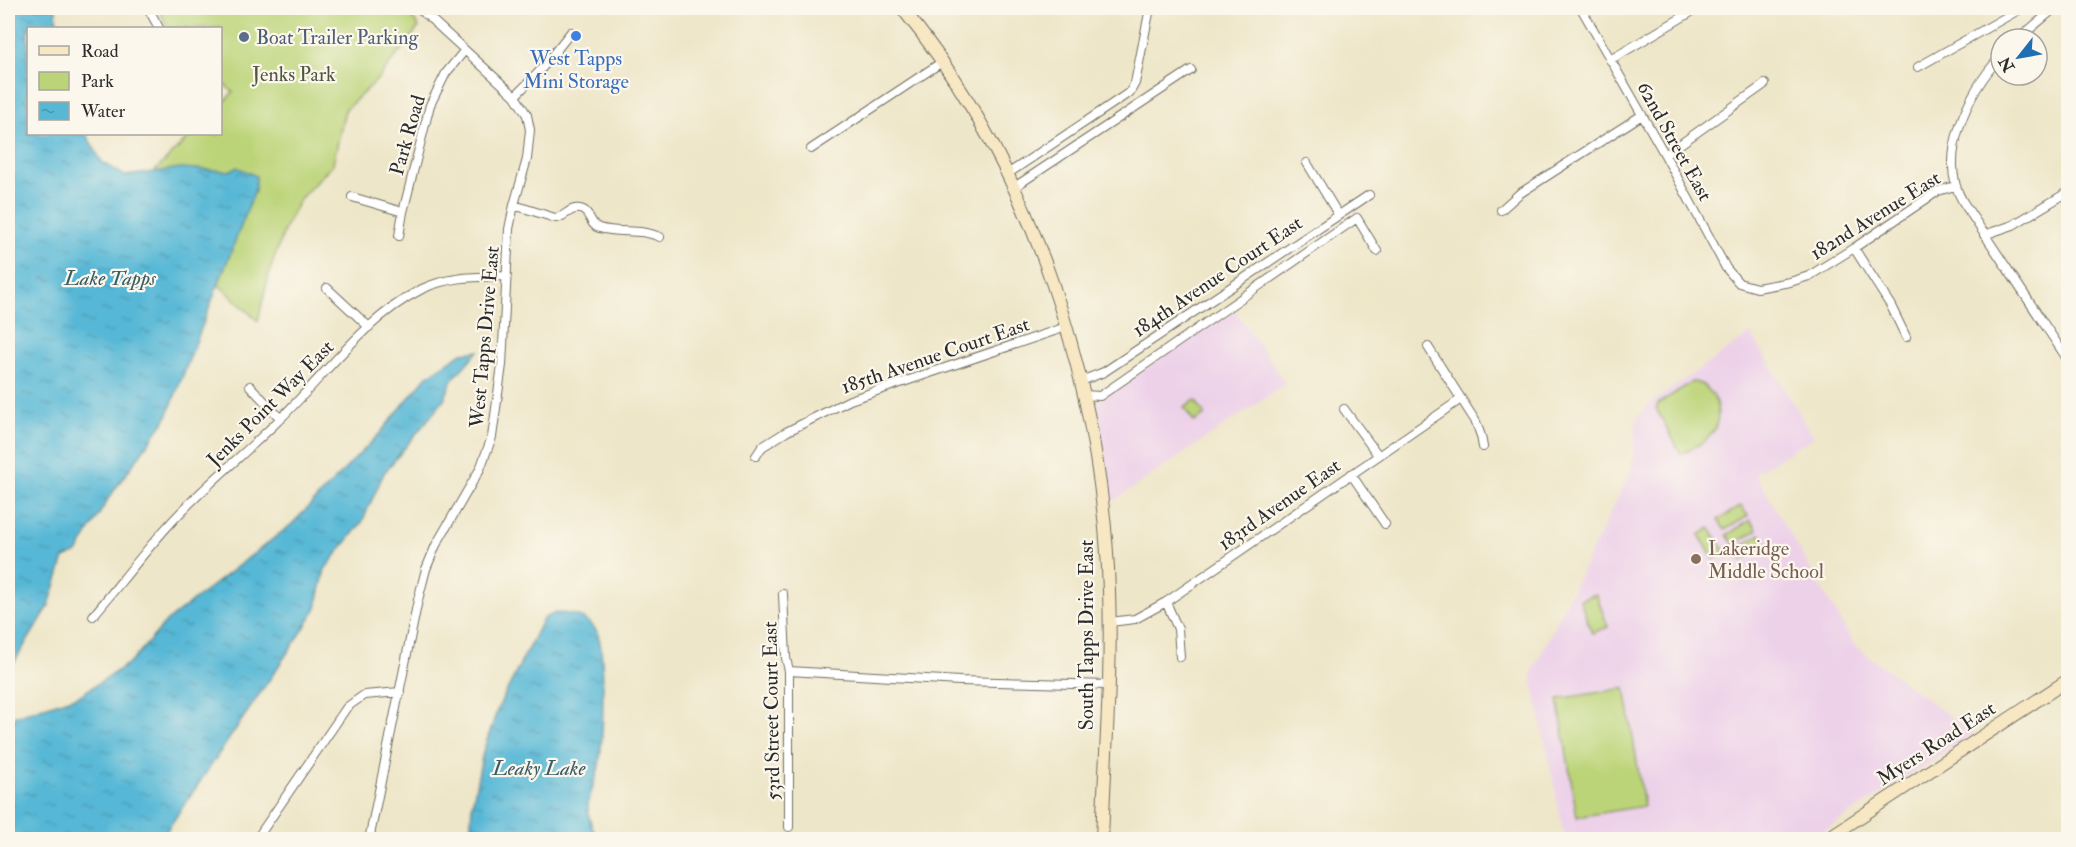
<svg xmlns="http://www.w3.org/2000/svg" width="2076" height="847" font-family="'IM FELL Double Pica',serif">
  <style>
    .built { fill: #edd1e9 }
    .green { fill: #bcd478; stroke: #748052; stroke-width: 1.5 }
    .water { fill: url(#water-ripples); stroke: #417280; stroke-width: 1.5 }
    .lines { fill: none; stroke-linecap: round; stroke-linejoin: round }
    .street-casing { stroke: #6f6c62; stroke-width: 10 }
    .secondary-casing { stroke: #6f6c62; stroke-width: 14 }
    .street { stroke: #fff; stroke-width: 8 }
    .secondary { stroke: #f7e8c3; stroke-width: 12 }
    .shop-dot { fill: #3f7fe0; stroke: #fbf7ec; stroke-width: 2 }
    .service-dot { fill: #5c6f8a; stroke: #fbf7ec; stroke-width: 2 }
    .education-dot { fill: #8d6e63; stroke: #fbf7ec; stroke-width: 2 }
    .labels { text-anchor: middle; stroke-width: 4.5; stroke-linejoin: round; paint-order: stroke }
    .service-label { font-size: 20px; fill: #4e5e75; stroke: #fbf7ec; text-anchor: start }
    .shop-label { font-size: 20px; fill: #366cbe; stroke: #fbf7ec }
    .park-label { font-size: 20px; fill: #4f553e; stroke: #fbf7ec }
    .street-label { font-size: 20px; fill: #2b2b2b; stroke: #fbf7ec }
    .education-label { font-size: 20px; fill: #785e54; stroke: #fbf7ec; text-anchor: start }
    .water-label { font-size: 21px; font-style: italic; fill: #3a5c67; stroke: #fbf7ec }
  </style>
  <defs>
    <pattern id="water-ripples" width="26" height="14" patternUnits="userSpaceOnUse" patternTransform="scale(1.5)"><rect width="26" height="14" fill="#57b8d6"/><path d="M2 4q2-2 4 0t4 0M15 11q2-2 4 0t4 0" fill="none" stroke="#4896ae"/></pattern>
  </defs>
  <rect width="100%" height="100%" fill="#fbf7ec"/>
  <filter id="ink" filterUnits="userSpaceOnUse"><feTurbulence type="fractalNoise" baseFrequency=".0167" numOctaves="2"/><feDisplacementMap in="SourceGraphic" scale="12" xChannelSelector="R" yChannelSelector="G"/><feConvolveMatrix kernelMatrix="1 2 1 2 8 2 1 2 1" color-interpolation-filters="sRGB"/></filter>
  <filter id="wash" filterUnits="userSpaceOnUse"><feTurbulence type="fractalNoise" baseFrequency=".008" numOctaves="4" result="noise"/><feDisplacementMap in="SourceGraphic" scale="24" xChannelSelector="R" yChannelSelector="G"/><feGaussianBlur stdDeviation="1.35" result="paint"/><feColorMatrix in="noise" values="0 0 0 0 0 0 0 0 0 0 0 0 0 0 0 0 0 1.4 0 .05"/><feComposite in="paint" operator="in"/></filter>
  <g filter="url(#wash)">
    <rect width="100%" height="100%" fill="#eee6c8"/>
    <!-- built -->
    <path class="built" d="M1234,309L1286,384L1112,502L1094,404Z
      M1751,333L1814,437L1755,473L1855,646L1974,734L1811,839H1565L1531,674L1631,471L1636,422L1638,416L1649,404Z"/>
    <!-- green -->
    <path class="green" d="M158,8H400L411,16L419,27L379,78L345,110L333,164L300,199L285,228L270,270L258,321L218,284L255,190L256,176C222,170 189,167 154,172L192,134H220L221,105L233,92L221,82L220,28H168Z
      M1692,382C1715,383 1725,416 1712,433C1705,443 1692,448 1681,454L1656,408L1659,403Z
      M1195,400L1205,415L1194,422L1184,408Z
      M1741,506L1748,516L1725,530L1718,520Z
      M1750,520L1757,530L1734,545L1727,535Z
      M1710,528L1725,552L1714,559L1699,535Z
      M1760,534L1766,544L1742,560L1736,550Z
      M1596,594L1608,627L1592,633L1580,600Z
      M1625,688L1644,806L1577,817L1558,699Z"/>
    <!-- water -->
    <path class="water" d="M8,8H56L57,28H28V134H86L102,162L125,176L181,168L229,171L237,167L256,176L255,190L166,419L108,499L77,553L64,558L48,608L8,672Z
      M478,351L452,380L444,400L384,473L362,522L325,569L316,608L303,630L161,839H8V727L15,716L79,696L131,662L167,621L292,524L380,433L426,377L462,353Z
      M554,613C571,613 588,615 597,632C606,650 603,743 599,765C597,778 590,791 588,805C587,817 593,829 598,839H470L472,805L483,752L498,708L543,619Z"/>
  </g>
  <g filter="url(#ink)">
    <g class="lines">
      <defs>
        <path id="street" d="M148,8L159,28
          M1581,8L1665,155L1726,268L1739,283L1757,288L1790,282L1809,276L1854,248L1938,191L1955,186
          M2018,39L2055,8
          M2001,56C1969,91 1936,157 1963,202L2068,360
          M1610,60L1698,8
          M1918,67L2022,8
          M515,96L538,73L571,32
          M811,149L942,62
          M1665,155L1765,84
          M1307,163L1338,214
          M1006,175L1130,92L1135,83L1150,8
          M1013,188L1191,70
          M352,197L403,212
          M514,205L555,218C565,218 569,207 580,209C591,211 589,225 599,228C620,234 640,228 660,237
          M1501,210L1519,194L1642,115
          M1984,235L2013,225L2068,192
          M399,236L403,212L430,105L446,73L465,50
          M1854,248L1891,306L1906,337
          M327,288L369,327
          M1428,347L1476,422L1481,436L1483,447
          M1081,381L1104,372L1116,364L1369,195
          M250,386L281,419
          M1084,395L1100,396L1357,218L1377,251
          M1344,409L1378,455
          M756,456L762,447L786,432L850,400L1066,327
          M1351,474L1385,524
          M783,594L786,658L789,671V827
          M1166,602L1178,629L1180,657
          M93,616C125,578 155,537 191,502C220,473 252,447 281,418C325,375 366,317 422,289C449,276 477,277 507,276
          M1110,622L1135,619L1166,602L1461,399
          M789,671L960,681L1108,685
          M256,840L347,707L364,695L400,692
          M369,840L418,600L426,569L436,545L480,469L492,437L502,365L509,229L514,205L527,159L530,130L527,115L515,96L419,8"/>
        <path id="secondary" d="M902,8C1033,168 1102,385 1109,591C1112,673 1105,757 1102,840
          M1825,840L2068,680"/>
      </defs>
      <!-- street casing -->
      <use href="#street" class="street-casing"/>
      <!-- secondary casing -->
      <use href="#secondary" class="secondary-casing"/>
      <!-- street -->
      <use href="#street" class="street"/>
      <!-- secondary -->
      <use href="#secondary" class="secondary"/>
    </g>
  </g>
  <!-- markers -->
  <circle class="shop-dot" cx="576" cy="36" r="6"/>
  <circle class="service-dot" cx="244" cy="37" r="6"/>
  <circle class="education-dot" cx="1696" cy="559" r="6"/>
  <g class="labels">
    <!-- service labels -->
    <g class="service-label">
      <text x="256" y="44">Boat Trailer Parking</text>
    </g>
    <!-- shop labels -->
    <g class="shop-label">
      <text x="576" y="65">West Tapps<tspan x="576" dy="23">Mini Storage</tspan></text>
    </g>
    <!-- park labels -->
    <g class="park-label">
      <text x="294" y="81">Jenks Park</text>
    </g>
    <!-- street labels -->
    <g class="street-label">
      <text transform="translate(407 135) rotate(-74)" y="7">Park Road</text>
      <text transform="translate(1675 141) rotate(61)" y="7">62nd Street East</text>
      <text transform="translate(1875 215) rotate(-32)" y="7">182nd Avenue East</text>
      <text transform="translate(1217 276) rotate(-34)" y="7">184th Avenue Court East</text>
      <text transform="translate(484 337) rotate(-85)" y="7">West Tapps Drive East</text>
      <text transform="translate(935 355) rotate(-19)" y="7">185th Avenue Court East</text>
      <text transform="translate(270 403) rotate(-45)" y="7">Jenks Point Way East</text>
      <text transform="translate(1279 504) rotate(-35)" y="7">183rd Avenue East</text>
      <text transform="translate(1086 635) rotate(-90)" y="7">South Tapps Drive East</text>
      <text transform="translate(771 711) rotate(-91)" y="7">53rd Street Court East</text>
      <text transform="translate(1936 743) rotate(-33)" y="7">Myers Road East</text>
    </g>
    <!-- education labels -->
    <g class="education-label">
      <text x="1708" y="555">Lakeridge<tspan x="1708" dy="23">Middle School</tspan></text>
    </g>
    <!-- water labels -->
    <g class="water-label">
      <text x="110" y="285">Lake Tapps</text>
      <text x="539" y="775">Leaky Lake</text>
    </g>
  </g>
  <!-- margin -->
  <rect width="2076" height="847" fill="none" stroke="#fbf7ec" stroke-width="30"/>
  <!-- legend -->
  <rect x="27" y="27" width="195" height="108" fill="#fbf7ec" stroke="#a8a59f" stroke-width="1.5"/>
  <rect x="39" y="46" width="30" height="9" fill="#f7e8c3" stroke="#a8a59f" stroke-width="1.5"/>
  <text x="81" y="57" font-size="18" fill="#2b2b2b">Road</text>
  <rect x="39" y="72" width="30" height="18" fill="#bcd478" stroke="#a8a59f" stroke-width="1.5"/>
  <text x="81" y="87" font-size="18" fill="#2b2b2b">Park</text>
  <rect x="39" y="102" width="30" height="18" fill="url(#water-ripples)" stroke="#a8a59f" stroke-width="1.5"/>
  <text x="81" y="117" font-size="18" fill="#2b2b2b">Water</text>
  <!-- north arrow -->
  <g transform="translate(2019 57) rotate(239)"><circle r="28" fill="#fbf7ec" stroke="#a8a59f" stroke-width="1.5"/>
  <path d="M0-4.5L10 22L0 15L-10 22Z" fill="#1f6fb2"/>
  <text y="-9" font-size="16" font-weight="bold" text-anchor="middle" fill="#2b2b2b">N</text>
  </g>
</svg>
